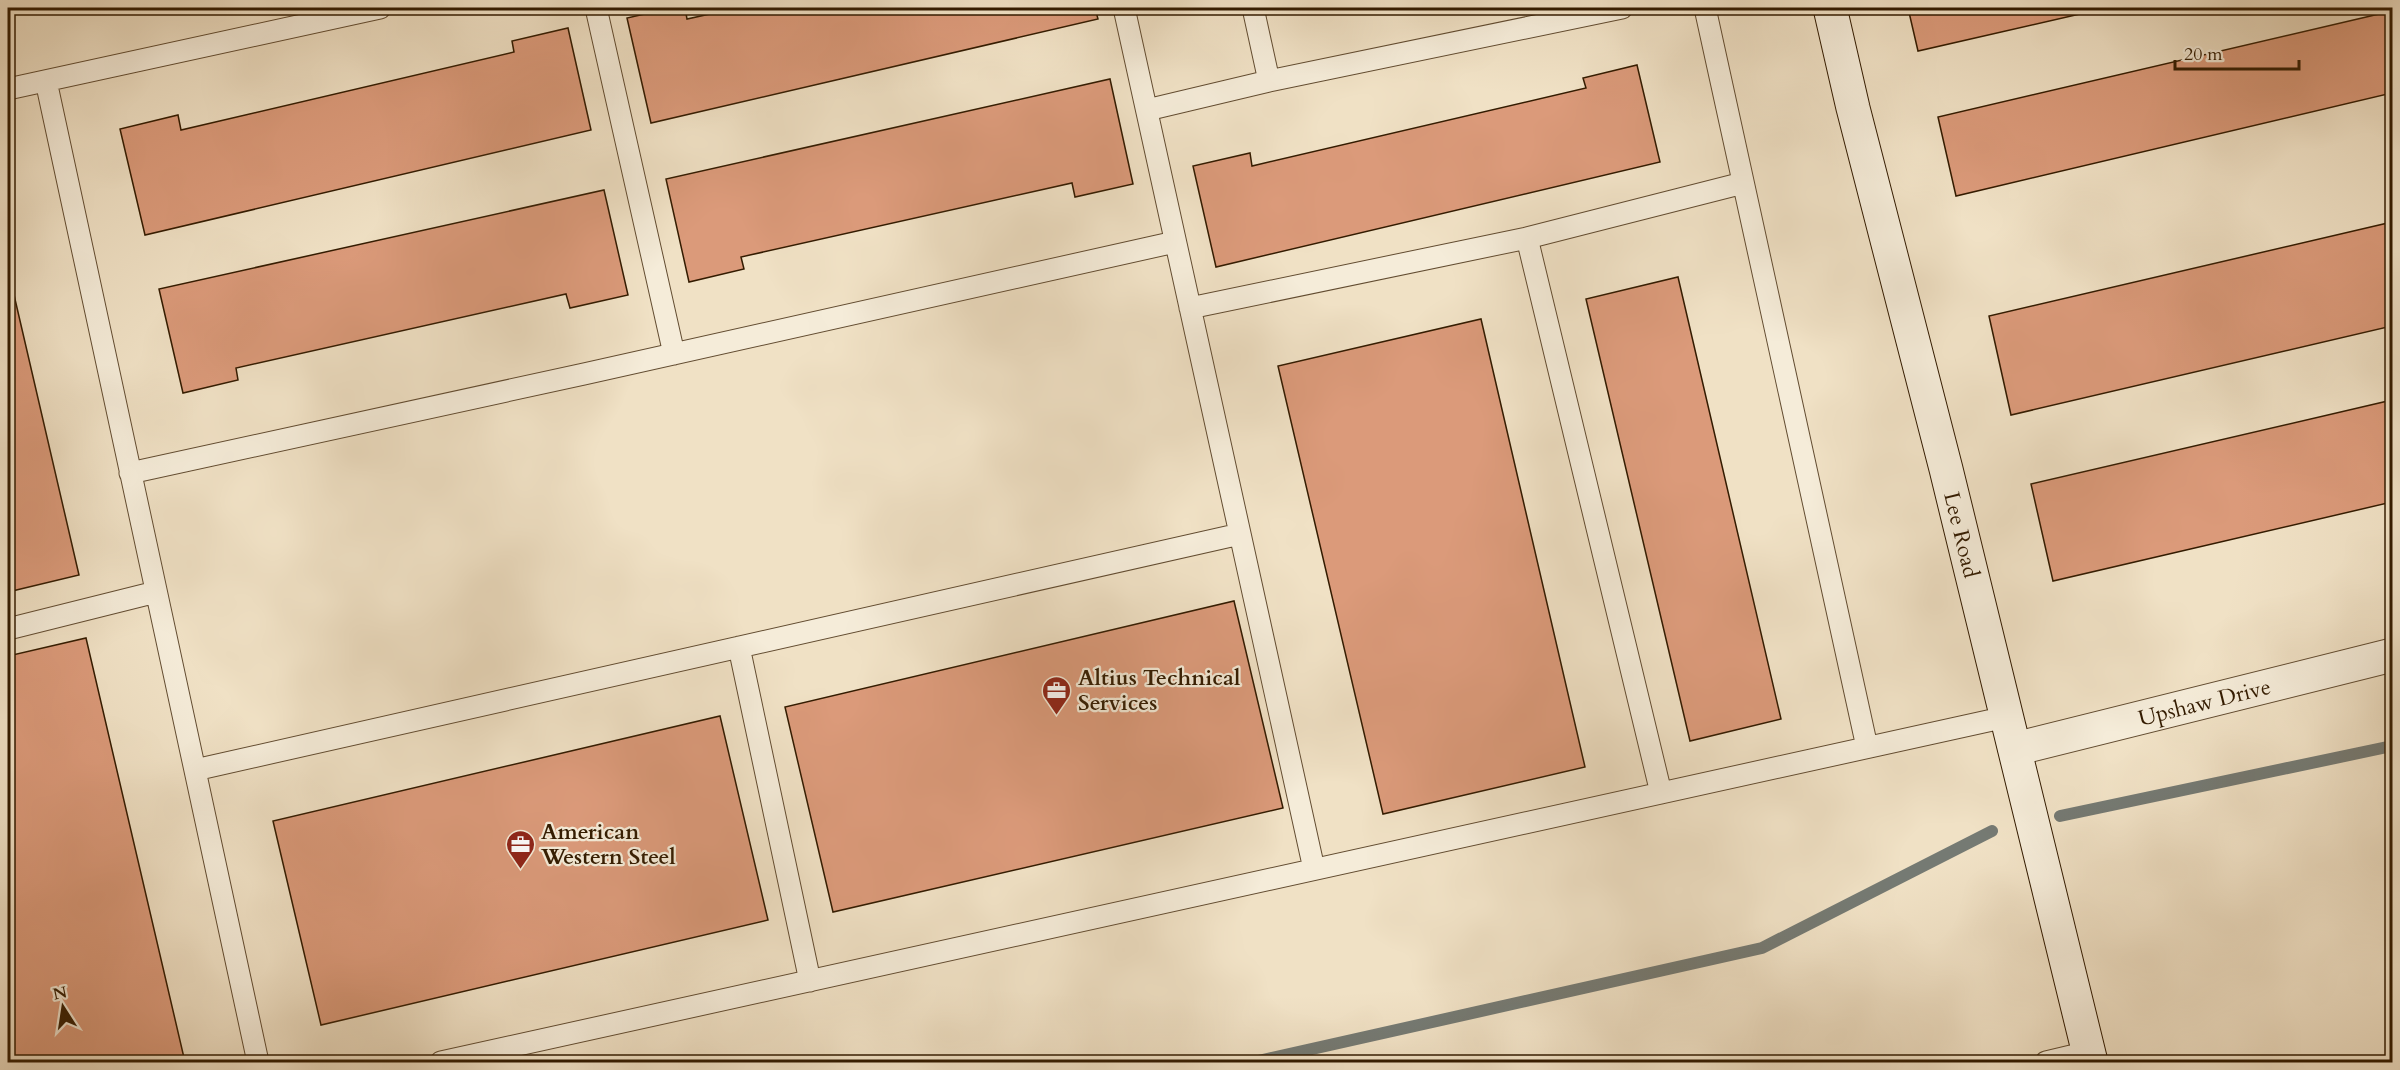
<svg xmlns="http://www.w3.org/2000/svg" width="2400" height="1070" font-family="Cardo,serif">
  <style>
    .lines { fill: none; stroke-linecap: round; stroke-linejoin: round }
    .stream { stroke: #757a73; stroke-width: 12 }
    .building { fill: #db9a7a; stroke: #331b00; stroke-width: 1.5 }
    .lane-casing { stroke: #624c31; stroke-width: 23 }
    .street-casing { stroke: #624c31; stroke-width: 35 }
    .secondary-casing { stroke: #331b00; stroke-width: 35 }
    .lane { stroke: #f5ecd9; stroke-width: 21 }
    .street { stroke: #f5ecd9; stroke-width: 33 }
    .secondary { stroke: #f5ecd9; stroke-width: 33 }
    .labels { text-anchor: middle; stroke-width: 4.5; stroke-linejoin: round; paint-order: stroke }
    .street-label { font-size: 22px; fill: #331b00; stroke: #f5ecd9 }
    .poi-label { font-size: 22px; font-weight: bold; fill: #331b00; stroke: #f5ecd9; text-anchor: start }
  </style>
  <rect width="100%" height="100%" fill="#f0e1c5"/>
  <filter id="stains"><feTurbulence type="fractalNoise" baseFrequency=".00333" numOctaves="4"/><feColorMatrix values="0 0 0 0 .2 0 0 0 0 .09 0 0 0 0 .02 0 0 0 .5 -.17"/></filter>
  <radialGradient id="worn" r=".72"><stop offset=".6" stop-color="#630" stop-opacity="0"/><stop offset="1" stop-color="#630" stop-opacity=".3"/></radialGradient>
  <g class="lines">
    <!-- stream -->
    <path class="stream" d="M2060,816L2392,746
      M1254,1062L1762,948L1992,831"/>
  </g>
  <!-- building -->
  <path class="building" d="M671,8H685L687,19L737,8H1095L1098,19L651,123L627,18Z
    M1908,8H2106L1918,51Z
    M2392,11V93L1956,196L1938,117Z
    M568,28L591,130L145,235L120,129L178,115L181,130L514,52L512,41Z
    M1637,65L1660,162L1216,267L1193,166L1250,153L1252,166L1586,88L1583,78Z
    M1110,79L1133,184L1075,197L1072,183L741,257L744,269L689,282L666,179Z
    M604,190L628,295L570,308L566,294L236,368L238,380L183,393L159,289Z
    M2392,222V326L2011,415L1989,316Z
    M8,269L79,575L8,592Z
    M1678,277L1781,719L1690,741L1586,299Z
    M1481,319L1585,767L1383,814L1278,366Z
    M2392,400V502L2053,581L2031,484Z
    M1234,601L1283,808L833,912L785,707Z
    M86,638L185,1062H8V656Z
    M720,716L768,920L321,1025L273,821Z"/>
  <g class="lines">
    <defs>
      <path id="lane" d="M596,8L674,354
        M1124,8L1314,869
        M1253,8L1269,81L1622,8
        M1705,8L1867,747
        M46,81L258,1062
        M8,89L380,8
        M1147,110L1269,81
        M1190,308L1527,238
        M130,473L584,374L1175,242
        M8,629L156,592
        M739,647L810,981
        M195,770L1240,534
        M1661,793L1527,238L1743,183
        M441,1062L2006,717
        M2046,1062L2088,1052"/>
      <g id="street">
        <path id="s1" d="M2015,749L2392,655"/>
      </g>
      <g id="secondary">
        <path id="s2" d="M1830,8L1853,108L1946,469L2091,1062"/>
      </g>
    </defs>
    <!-- lane casing -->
    <use href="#lane" class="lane-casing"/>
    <!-- street casing -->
    <use href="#street" class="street-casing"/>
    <!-- secondary casing -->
    <use href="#secondary" class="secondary-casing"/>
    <!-- lane -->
    <use href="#lane" class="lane"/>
    <!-- street -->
    <use href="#street" class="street"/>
    <!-- secondary -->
    <use href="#secondary" class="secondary"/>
  </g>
  <!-- icons -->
  <defs>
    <symbol id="office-pin" viewBox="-11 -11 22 30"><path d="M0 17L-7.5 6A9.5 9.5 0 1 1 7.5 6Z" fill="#8f2418" stroke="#f5ecd9"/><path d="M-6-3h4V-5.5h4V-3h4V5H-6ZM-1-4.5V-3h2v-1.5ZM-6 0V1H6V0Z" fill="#fff"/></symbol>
  </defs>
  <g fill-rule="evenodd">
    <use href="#office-pin" x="1040" y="674" width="33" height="45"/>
    <use href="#office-pin" x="504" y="828" width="33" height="45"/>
  </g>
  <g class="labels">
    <!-- street labels -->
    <g class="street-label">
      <text dy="8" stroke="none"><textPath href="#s2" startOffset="543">Lee Road</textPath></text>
      <text dy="8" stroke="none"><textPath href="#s1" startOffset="195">Upshaw Drive</textPath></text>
    </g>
    <!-- poi labels -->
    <g class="poi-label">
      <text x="1078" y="685">Altius Technical<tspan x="1078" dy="25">Services</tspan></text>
      <text x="541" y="839">American<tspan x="541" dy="25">Western Steel</tspan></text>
    </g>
  </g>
  <!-- margin -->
  <rect width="2400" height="1070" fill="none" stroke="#f0e1c5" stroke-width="30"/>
  <rect x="9" y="9" width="2382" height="1052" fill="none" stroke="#331b00" stroke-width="3"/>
  <rect x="15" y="15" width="2370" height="1040" fill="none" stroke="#331b00" stroke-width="1.5"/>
  <!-- north arrow -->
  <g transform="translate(63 1007) rotate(348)" stroke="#f5ecd9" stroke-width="4.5" paint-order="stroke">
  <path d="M0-4.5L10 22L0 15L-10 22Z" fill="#331b00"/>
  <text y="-9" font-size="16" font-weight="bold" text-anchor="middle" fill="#331b00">N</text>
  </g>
  <!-- scale -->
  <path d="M2175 60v9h124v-9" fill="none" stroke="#331b00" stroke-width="3"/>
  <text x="2184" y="60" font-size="18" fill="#331b00" stroke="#f5ecd9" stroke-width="4.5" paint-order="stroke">20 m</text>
  <rect width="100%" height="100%" filter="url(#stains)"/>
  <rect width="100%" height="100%" fill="url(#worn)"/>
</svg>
